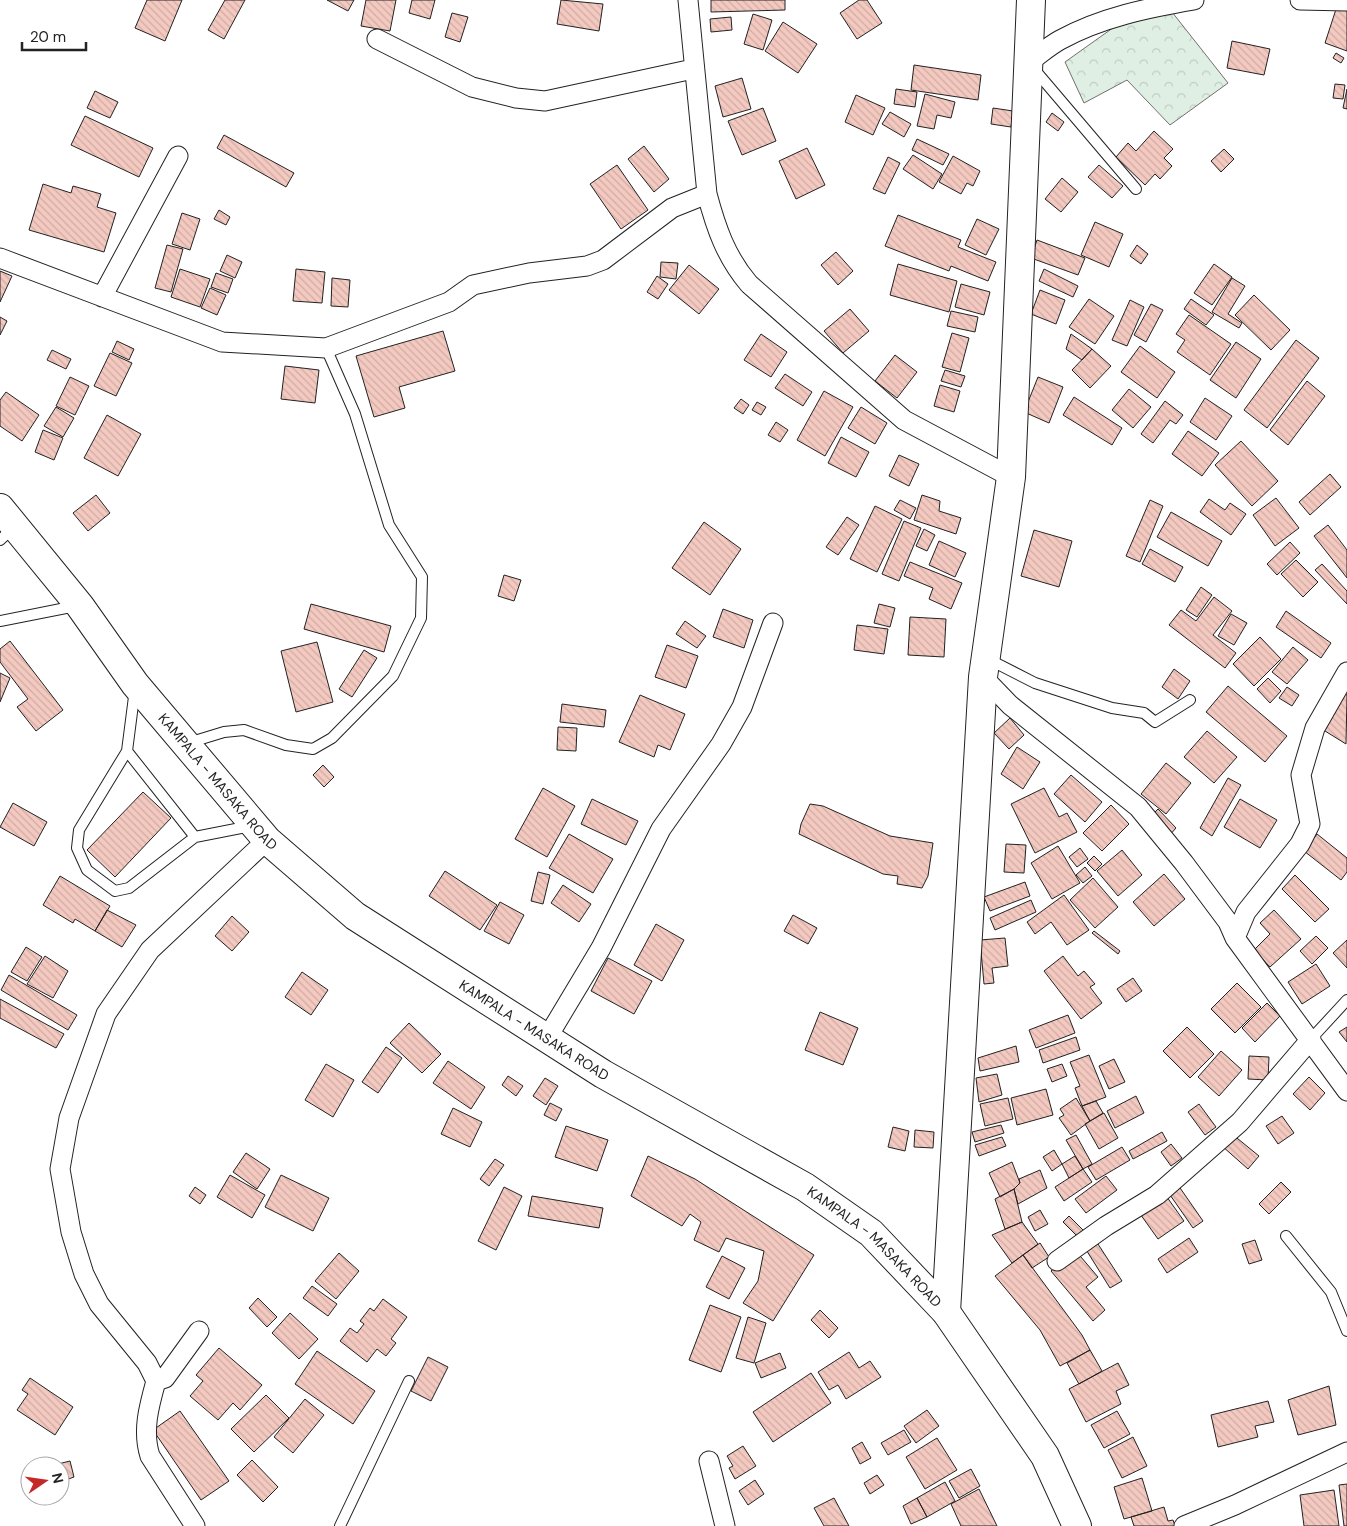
<svg xmlns="http://www.w3.org/2000/svg" width="1347" height="1526" font-family="'DM Sans',sans-serif">
  <style>
    .forest { fill: url(#forest-crowns); stroke: #6f6f6f }
    .building { fill: url(#building-back-hatch); stroke: #222 }
    .lines { fill: none; stroke-linecap: round; stroke-linejoin: round }
    .lane-casing { stroke: #222; stroke-width: 12 }
    .street-casing { stroke: #222; stroke-width: 21 }
    .secondary-casing { stroke: #222; stroke-width: 30 }
    .primary-casing { stroke: #222; stroke-width: 30 }
    .lane { stroke: #fff; stroke-width: 10 }
    .street { stroke: #fff; stroke-width: 19 }
    .secondary { stroke: #fff; stroke-width: 28 }
    .primary { stroke: #fff; stroke-width: 28 }
    .labels { text-anchor: middle; stroke-width: 4; stroke-linejoin: round; paint-order: stroke }
    .street-label { font-size: 14px; fill: #222; stroke: #fff }
  </style>
  <defs>
    <pattern id="forest-crowns" width="20" height="18" patternUnits="userSpaceOnUse" patternTransform="scale(1.25)"><rect width="20" height="18" fill="#e0efe3"/><path d="M2 6a3 3 0 1 1 6 0M12 15a3 3 0 1 1 6 0" fill="none" stroke="#c0cdc2"/></pattern>
    <pattern id="building-back-hatch" width="6" height="6" patternUnits="userSpaceOnUse" patternTransform="scale(1.25)"><rect width="6" height="6" fill="#f3c9c0"/><path d="M-1 5l2 2M0 0l6 6M5-1l2 2" fill="none" stroke="#d0aca5"/></pattern>
  </defs>
  <rect width="100%" height="100%" fill="#fff"/>
  <!-- forest -->
  <path class="forest" d="M1172,12L1228,83L1170,125L1127,80L1084,103L1065,62L1117,25Z"/>
  <!-- building -->
  <path class="building" d="M147,0H182L165,41L135,28Z
    M225,0H245L224,39L208,30Z
    M327,0H354L348,11Z
    M366,0H396L390,31L361,26Z
    M412,0H435L430,19L409,13Z
    M561,0L603,4L599,31L557,24Z
    M711,0H785V10L711,12Z
    M859,0H867L882,23L857,39L840,13Z
    M1339,0L1347,3V51L1325,43Z
    M452,13L468,17L460,42L445,37Z
    M753,14L772,20L763,50L744,44Z
    M731,17L732,30L711,32L710,19Z
    M783,22L817,44L798,73L765,51Z
    M1232,41L1270,49L1264,75L1227,68Z
    M1336,53L1344,58L1341,63L1333,58Z
    M914,65L981,75L978,100L911,90Z
    M742,78L751,109L723,117L715,86Z
    M1335,84L1345,85L1343,99L1333,98Z
    M896,89L917,92L915,107L894,104Z
    M1347,89V109L1343,108Z
    M95,91L118,102L110,118L87,108Z
    M925,94L955,102L951,118L937,115L934,129L917,126Z
    M856,95L885,108L873,135L845,122Z
    M763,108L776,141L742,155L728,121Z
    M993,108L1013,111L1011,127L991,124Z
    M890,112L911,124L904,137L882,124Z
    M1052,113L1064,122L1058,131L1046,122Z
    M85,116L153,148L139,177L71,145Z
    M1154,131L1173,149L1164,158L1172,166L1160,179L1155,174L1145,185L1116,157L1128,143L1136,151Z
    M224,135L294,173L286,187L217,148Z
    M917,139L949,154L943,165L912,150Z
    M644,146L669,179L654,192L628,159Z
    M807,148L825,185L796,199L779,161Z
    M1224,149L1234,159L1221,172L1211,161Z
    M913,155L942,174L933,189L903,169Z
    M953,156L980,171L973,186L967,183L961,194L939,182Z
    M888,157L900,163L885,194L873,189Z
    M617,165L648,210L621,229L590,184Z
    M1099,165L1123,186L1112,198L1088,177Z
    M1062,178L1078,192L1061,212L1045,199Z
    M43,184L71,193L73,186L101,194L97,207L116,213L104,252L29,230Z
    M219,210L230,217L226,225L214,219Z
    M182,213L200,219L190,250L172,244Z
    M898,215L961,240L958,247L996,262L988,281L951,266L949,271L885,246Z
    M977,219L999,229L986,255L965,245Z
    M1095,222L1123,234L1109,267L1081,255Z
    M1037,240L1085,258L1078,275L1031,258Z
    M167,245L183,249L171,292L155,288Z
    M1137,245L1148,254L1141,264L1130,256Z
    M836,252L853,271L838,285L821,265Z
    M227,255L242,262L235,278L220,271Z
    M661,262L678,263L676,279L660,277Z
    M898,264L957,281L949,312L890,295Z
    M1214,264L1232,277L1212,305L1194,293Z
    M689,265L719,289L699,314L669,290Z
    M180,269L210,279L200,307L171,297Z
    M296,269L325,272L322,303L293,301Z
    M1044,269L1078,286L1073,297L1039,281Z
    M0,271L12,276L0,302Z
    M216,273L233,279L228,293L211,287Z
    M657,276L668,284L658,299L647,292Z
    M332,278L350,280L348,307L331,306Z
    M1232,278L1245,286L1228,314L1242,323L1239,328L1212,312Z
    M961,284L990,292L984,315L955,307Z
    M210,288L226,295L217,315L201,308Z
    M1040,290L1065,300L1056,324L1031,314Z
    M1254,295L1290,330L1271,350L1235,315Z
    M1089,299L1114,316L1095,344L1069,327Z
    M1191,299L1214,315L1206,325L1184,309Z
    M1130,300L1144,307L1127,346L1112,340Z
    M1151,304L1163,310L1146,342L1134,335Z
    M850,309L869,331L843,353L824,331Z
    M951,311L978,317L975,332L947,326Z
    M1189,315L1231,344L1210,375L1177,352L1185,340L1176,334Z
    M0,317L7,321L0,335Z
    M443,331L455,371L399,387L405,408L374,417L356,356Z
    M952,333L969,338L960,372L942,367Z
    M761,334L787,352L771,377L744,360Z
    M1071,334L1092,349L1082,360L1066,349Z
    M1296,340L1319,358L1267,428L1244,410Z
    M117,341L134,349L129,360L112,352Z
    M1236,342L1261,359L1236,398L1210,380Z
    M1140,346L1175,372L1157,398L1121,372Z
    M1092,349L1111,366L1090,388L1072,370Z
    M52,350L71,359L66,369L47,360Z
    M110,353L132,363L116,396L94,386Z
    M895,355L917,372L897,398L875,381Z
    M285,366L319,370L315,403L281,399Z
    M945,370L965,376L961,387L941,381Z
    M785,374L812,392L803,406L775,388Z
    M70,377L89,386L75,415L56,406Z
    M1038,377L1063,387L1049,423L1024,412Z
    M1307,381L1325,396L1288,445L1270,430Z
    M940,385L960,391L954,412L934,406Z
    M1129,389L1151,407L1133,428L1112,410Z
    M824,391L853,407L825,456L797,440Z
    M6,392L39,415L22,441L0,426V400Z
    M1074,397L1122,428L1112,445L1063,415Z
    M1205,398L1232,416L1216,440L1190,422Z
    M741,399L749,405L743,414L734,408Z
    M1165,401L1183,415L1176,424L1170,420L1153,443L1141,434Z
    M757,402L766,407L761,415L752,410Z
    M56,407L74,418L63,437L44,426Z
    M861,407L887,423L875,444L848,428Z
    M107,415L141,434L118,476L84,458Z
    M776,422L788,430L780,442L768,435Z
    M43,430L63,438L54,460L35,452Z
    M1188,431L1219,453L1202,476L1172,454Z
    M841,437L869,452L856,477L828,463Z
    M1241,441L1278,481L1252,506L1215,465Z
    M899,455L919,464L909,486L889,476Z
    M1330,474L1341,487L1310,515L1299,502Z
    M96,495L110,513L88,531L73,513Z
    M922,495L940,501L939,511L961,518L956,534L914,520Z
    M1276,498L1299,528L1275,546L1253,515Z
    M1209,499L1225,510L1230,503L1246,514L1231,535L1200,512Z
    M900,500L916,508L910,519L894,510Z
    M1150,500L1163,506L1140,562L1126,556Z
    M875,506L902,519L877,572L850,559Z
    M1171,512L1222,541L1208,566L1157,537Z
    M847,517L859,525L838,555L826,547Z
    M904,521L921,528L899,581L882,574Z
    M704,522L741,549L710,595L672,568Z
    M1328,525L1347,550V578L1314,536Z
    M924,529L935,535L927,551L916,546Z
    M1034,530L1072,541L1059,587L1021,576Z
    M939,541L966,553L955,577L929,565Z
    M1290,542L1300,553L1277,575L1267,564Z
    M1150,549L1183,567L1175,582L1142,564Z
    M1296,560L1318,582L1303,597L1281,574Z
    M910,562L962,583L951,609L929,599L933,588L904,576Z
    M1322,564L1347,591V604L1315,570Z
    M504,575L521,580L514,601L498,596Z
    M1201,587L1212,595L1197,617L1186,610Z
    M1214,597L1232,611L1213,635L1236,653L1225,668L1169,625L1181,610L1196,621Z
    M311,604L391,626L384,652L304,629Z
    M879,604L895,608L890,627L874,623Z
    M723,609L753,620L744,648L713,637Z
    M1286,611L1331,643L1321,658L1276,627Z
    M1231,614L1247,623L1234,645L1218,636Z
    M910,617L946,619L944,657L908,655Z
    M685,621L706,636L697,648L676,634Z
    M857,625L888,629L884,654L854,650Z
    M1260,637L1281,659L1254,686L1233,664Z
    M10,641L63,710L36,731L17,707L28,699L0,662V649Z
    M317,642L333,702L296,712L281,651Z
    M667,645L698,656L686,688L655,677Z
    M1293,647L1308,660L1287,684L1272,672Z
    M364,650L377,658L352,697L339,689Z
    M1174,669L1190,681L1178,699L1162,687Z
    M0,673L10,678L0,702Z
    M1268,678L1281,691L1270,703L1257,689Z
    M1228,686L1287,736L1265,762L1206,712Z
    M1287,687L1299,695L1292,706L1279,698Z
    M1338,690L1347,695L1346,744L1317,726Z
    M640,695L685,714L670,750L658,745L654,757L619,742Z
    M562,704L606,710L604,727L560,722Z
    M1010,718L1024,735L1009,749L994,733Z
    M558,727L577,728L576,751L557,750Z
    M1207,731L1237,757L1214,783L1184,757Z
    M1017,747L1040,762L1023,789L1001,774Z
    M1166,763L1191,783L1166,814L1141,794Z
    M323,765L334,777L324,787L313,775Z
    M1071,775L1102,802L1085,822L1054,794Z
    M1228,778L1241,785L1212,836L1200,828Z
    M543,788L575,806L547,857L515,839Z
    M1044,788L1059,817L1067,813L1077,832L1035,853L1011,804Z
    M143,792L171,818L115,877L87,850Z
    M592,799L638,821L626,845L581,824Z
    M1240,799L1277,820L1260,848L1224,827Z
    M13,803L47,822L34,846L0,827Z
    M810,804L823,806L890,836L933,843L928,876L922,888L897,884L898,876L883,874L799,834L801,824Z
    M1111,805L1129,824L1102,851L1083,833Z
    M1158,809L1176,828L1167,838L1148,819Z
    M569,834L613,859L593,893L549,868Z
    M1317,834L1347,858V872L1341,880L1304,851Z
    M1006,844L1026,845L1024,873L1004,872Z
    M1058,846L1080,883L1052,899L1031,863Z
    M1080,848L1088,859L1077,867L1069,857Z
    M1122,850L1142,875L1118,896L1097,871Z
    M1094,856L1102,864L1095,871L1087,863Z
    M1085,867L1092,876L1083,883L1076,875Z
    M445,871L497,905L480,930L429,896Z
    M538,872L550,875L543,904L531,901Z
    M1164,874L1185,899L1154,926L1133,902Z
    M1295,875L1329,909L1315,922L1282,889Z
    M60,876L110,906L95,931L75,919L73,923L43,905Z
    M1093,878L1118,907L1095,928L1070,900Z
    M1025,882L1030,896L990,911L984,897Z
    M563,885L591,904L579,922L551,903Z
    M1064,895L1089,930L1067,945L1051,922L1035,934L1027,922Z
    M1031,900L1036,912L995,930L990,918Z
    M500,902L524,915L509,944L484,931Z
    M107,910L136,925L122,947L95,931Z
    M1274,910L1301,939L1270,967L1254,950L1270,934L1260,923Z
    M793,915L817,928L808,944L784,931Z
    M232,916L249,932L232,951L215,936Z
    M656,924L684,940L662,981L634,965Z
    M1094,931L1120,951L1118,954L1092,933Z
    M1316,936L1328,948L1312,964L1300,951Z
    M1005,938L1008,966L992,968L994,983L984,984L980,940Z
    M1347,940V968L1333,953Z
    M26,947L42,957L27,981L11,972Z
    M45,956L68,971L53,998L27,984Z
    M1063,956L1078,976L1084,971L1095,984L1090,987L1102,1003L1081,1019L1044,971Z
    M608,958L652,981L634,1014L591,991Z
    M1316,964L1330,986L1302,1004L1288,982Z
    M302,972L328,990L311,1015L285,997Z
    M9,975L77,1015L68,1030L1,990Z
    M1133,978L1142,991L1126,1002L1117,989Z
    M1237,983L1261,1007L1235,1033L1211,1009Z
    M0,999L64,1034L56,1048L0,1018Z
    M1267,1003L1280,1016L1255,1042L1242,1028Z
    M820,1012L858,1028L843,1065L805,1050Z
    M1068,1015L1075,1033L1036,1048L1029,1030Z
    M409,1023L441,1054L422,1073L390,1043Z
    M1187,1027L1214,1054L1190,1078L1163,1051Z
    M1347,1027V1042L1339,1032Z
    M1076,1037L1080,1050L1043,1063L1039,1050Z
    M1016,1046L1019,1062L980,1071L978,1058Z
    M386,1047L402,1058L378,1093L362,1082Z
    M1221,1051L1242,1070L1219,1096L1198,1077Z
    M1089,1055L1106,1097L1082,1106L1075,1088L1080,1086L1070,1062Z
    M1249,1056L1269,1057L1268,1080L1248,1079Z
    M1114,1059L1125,1082L1109,1089L1099,1066Z
    M448,1061L485,1087L471,1109L433,1083Z
    M326,1064L354,1080L333,1117L305,1100Z
    M1062,1064L1067,1076L1052,1082L1047,1069Z
    M997,1074L1002,1095L979,1102L976,1078Z
    M508,1076L523,1086L516,1096L502,1085Z
    M1309,1077L1325,1093L1310,1110L1293,1094Z
    M545,1078L558,1086L546,1105L533,1096Z
    M1046,1089L1053,1115L1017,1125L1011,1098Z
    M1136,1096L1144,1113L1115,1128L1107,1111Z
    M1008,1098L1013,1119L985,1126L980,1104Z
    M1076,1098L1090,1121L1071,1135L1059,1118L1064,1115L1060,1109Z
    M1096,1101L1103,1113L1090,1121L1082,1106Z
    M550,1103L562,1109L556,1121L544,1115Z
    M1199,1104L1216,1127L1205,1135L1188,1112Z
    M453,1108L482,1122L470,1147L441,1134Z
    M1104,1113L1118,1138L1099,1149L1085,1124Z
    M1282,1116L1294,1133L1278,1144L1266,1126Z
    M1001,1125L1004,1133L975,1142L972,1132Z
    M566,1126L608,1140L597,1171L555,1157Z
    M893,1127L909,1131L905,1151L888,1147Z
    M915,1130L934,1132L933,1148L914,1147Z
    M1162,1132L1167,1141L1133,1159L1129,1151Z
    M1232,1134L1259,1156L1248,1169L1222,1146Z
    M1076,1135L1092,1164L1083,1169L1066,1140Z
    M1002,1137L1006,1146L979,1156L975,1145Z
    M1171,1144L1182,1158L1171,1166L1161,1152Z
    M1122,1147L1130,1160L1096,1180L1088,1167Z
    M1054,1150L1062,1164L1052,1171L1043,1157Z
    M246,1153L270,1169L257,1189L233,1172Z
    M648,1156L695,1179L814,1255L773,1321L743,1303L758,1281L764,1251L726,1238L719,1252L694,1240L701,1222L690,1214L682,1226L631,1196Z
    M1075,1156L1083,1169L1069,1178L1062,1164Z
    M495,1159L504,1165L489,1186L480,1179Z
    M1012,1162L1020,1183L1014,1189L1000,1197L989,1173Z
    M1083,1169L1092,1182L1064,1201L1055,1187Z
    M1040,1170L1047,1188L1018,1204L1014,1189L1020,1183L1019,1179Z
    M230,1175L265,1195L252,1218L217,1197Z
    M281,1175L329,1198L313,1231L265,1207Z
    M1106,1176L1117,1190L1086,1213L1075,1199Z
    M1281,1182L1291,1192L1269,1214L1259,1204Z
    M1178,1185L1203,1221L1193,1228L1168,1192Z
    M195,1187L206,1195L200,1204L189,1196Z
    M504,1187L522,1196L496,1250L478,1241Z
    M1014,1189L1022,1222L1005,1229L995,1199Z
    M1164,1193L1184,1221L1158,1239L1138,1211Z
    M532,1196L603,1208L599,1228L528,1216Z
    M1040,1210L1048,1224L1035,1231L1028,1217Z
    M1069,1216L1085,1232L1079,1238L1063,1222Z
    M1022,1222L1038,1244L1012,1263L992,1235Z
    M1189,1238L1198,1252L1167,1273L1158,1259Z
    M1255,1240L1262,1260L1249,1264L1242,1244Z
    M1096,1241L1122,1281L1110,1288L1085,1248Z
    M1040,1243L1049,1257L1032,1268L1023,1255Z
    M1075,1250L1098,1277L1086,1287L1105,1310L1093,1321L1051,1271Z
    M339,1253L359,1271L336,1299L315,1281Z
    M1023,1255L1082,1335L1090,1350L1060,1366L1040,1330L995,1276Z
    M722,1256L745,1268L729,1299L706,1287Z
    M312,1286L337,1304L328,1316L303,1298Z
    M258,1298L277,1317L267,1327L249,1308Z
    M383,1299L407,1317L391,1339L396,1343L386,1356L377,1349L367,1362L340,1341L350,1328L357,1333L364,1324L360,1321L370,1308L374,1311Z
    M710,1305L741,1317L721,1372L689,1360Z
    M820,1310L838,1328L829,1338L811,1320Z
    M290,1313L318,1339L299,1359L272,1333Z
    M748,1317L766,1323L754,1363L736,1358Z
    M219,1348L262,1385L240,1410L233,1403L218,1420L190,1396L203,1381L196,1375Z
    M1090,1350L1102,1371L1079,1384L1067,1363Z
    M317,1351L375,1391L353,1424L295,1384Z
    M849,1352L859,1368L870,1361L881,1377L846,1399L838,1385L829,1390L818,1372Z
    M780,1353L786,1368L761,1378L755,1363Z
    M428,1357L448,1367L431,1401L411,1391Z
    M1118,1363L1129,1385L1116,1391L1121,1404L1086,1422L1069,1389Z
    M811,1373L831,1403L773,1442L753,1412Z
    M30,1378L73,1407L55,1435L17,1410L28,1394L22,1390Z
    M1329,1386L1336,1425L1298,1435L1288,1400Z
    M266,1395L289,1418L254,1452L231,1429Z
    M305,1399L324,1415L293,1453L274,1437Z
    M1268,1401L1274,1422L1255,1426L1258,1437L1218,1447L1211,1415Z
    M927,1410L939,1426L916,1443L904,1426Z
    M180,1411L229,1481L201,1500L153,1430Z
    M1117,1411L1130,1434L1104,1448L1091,1425Z
    M904,1430L911,1442L888,1455L881,1443Z
    M1133,1437L1147,1466L1122,1478L1108,1450Z
    M937,1438L957,1470L925,1489L906,1457Z
    M862,1442L871,1458L860,1464L852,1448Z
    M743,1446L756,1466L735,1479L729,1468L733,1466L727,1456Z
    M252,1460L278,1487L263,1502L237,1475Z
    M70,1461L74,1477L63,1481L58,1464Z
    M971,1469L980,1486L959,1498L949,1481Z
    M877,1475L884,1485L870,1494L864,1483Z
    M1142,1478L1152,1511L1124,1519L1114,1487Z
    M755,1480L764,1494L748,1505L739,1491Z
    M945,1482L955,1501L927,1517L917,1498Z
    M1347,1484V1526H1344L1339,1485Z
    M979,1489L997,1526H961L951,1504Z
    M1334,1490L1339,1526H1304L1300,1495Z
    M834,1498L849,1526H824L814,1508Z
    M917,1498L927,1517L911,1524L903,1506Z
    M1164,1507L1168,1521L1173,1520L1175,1526H1134L1131,1517Z"/>
  <g class="lines">
    <defs>
      <path id="lane" d="M1034,69L1136,189
        M0,540L14,527
        M0,621L76,606
        M986,658L1035,683L1112,708L1144,713L1155,722L1190,700
        M135,689L127,751L79,830L77,848L87,870L115,891L129,888L195,837L251,826
        M188,743L224,732L244,730L286,745L313,749L332,738L393,676L421,618L422,577L389,525L355,414L326,348
        M127,751L195,837
        M1311,1039L1347,1000
        M1286,1236L1331,1292L1347,1331
        M340,1526L409,1381"/>
      <path id="street" d="M688,0L707,194C716,228 726,257 749,284L904,420L1011,477
        M1300,0L1347,1
        M377,39L472,87L516,98L545,101L693,69
        M1029,62C1039,55 1049,46 1060,40C1102,17 1148,8 1194,0
        M0,258L222,342L326,348L449,302L473,285L529,273L587,266L603,260L672,208L707,194
        M102,297L178,156
        M983,677L1010,705L1138,807L1184,863L1228,922L1235,938L1347,1091
        M1235,938L1246,912L1300,844L1310,824L1301,775L1315,728L1347,672
        M547,1038L601,948L661,829L721,744L742,707L773,623
        M1057,1261L1106,1226L1157,1195L1240,1122L1311,1039
        M156,1381L165,1378L199,1331
        M709,1461L725,1526
        M195,1526L150,1456C142,1431 149,1406 156,1381L147,1363L99,1304L84,1274L71,1232L60,1169L69,1118L106,1014L150,950L267,840
        M1184,1526L1235,1505L1347,1452"/>
      <path id="secondary" d="M946,1312L983,677L1011,477L1031,0"/>
      <g id="primary">
        <path id="s1" d="M0,508L80,606L135,684L267,840L355,916L603,1074L805,1187L871,1233L946,1312L1045,1456L1077,1526"/>
      </g>
    </defs>
    <!-- lane casing -->
    <use href="#lane" class="lane-casing"/>
    <!-- street casing -->
    <use href="#street" class="street-casing"/>
    <!-- secondary casing -->
    <use href="#secondary" class="secondary-casing"/>
    <!-- primary casing -->
    <use href="#primary" class="primary-casing"/>
    <!-- lane -->
    <use href="#lane" class="lane"/>
    <!-- street -->
    <use href="#street" class="street"/>
    <!-- secondary -->
    <use href="#secondary" class="secondary"/>
    <!-- primary -->
    <use href="#primary" class="primary"/>
  </g>
  <g class="labels">
    <!-- street labels -->
    <g class="street-label">
      <text dy="5" stroke="none"><textPath href="#s1" startOffset="350">KAMPALA - MASAKA ROAD</textPath></text>
      <text dy="5" stroke="none"><textPath href="#s1" startOffset="755">KAMPALA - MASAKA ROAD</textPath></text>
      <text dy="5" stroke="none"><textPath href="#s1" startOffset="1160">KAMPALA - MASAKA ROAD</textPath></text>
    </g>
  </g>
  <!-- north arrow -->
  <g transform="translate(45 1481) rotate(77)"><circle r="24" fill="#ffffff" stroke="#a7a7a7"/>
  <path d="M0-4L9 19L0 12L-9 19Z" fill="#c62828"/>
  <text y="-8" font-size="14" font-weight="bold" text-anchor="middle" fill="#222222">N</text>
  </g>
  <!-- scale -->
  <path d="M22 42v8h64v-8" fill="none" stroke="#222222" stroke-width="2.5"/>
  <text x="30" y="42" font-size="15" fill="#222222" stroke="#ffffff" stroke-width="4" paint-order="stroke">20 m</text>
</svg>
